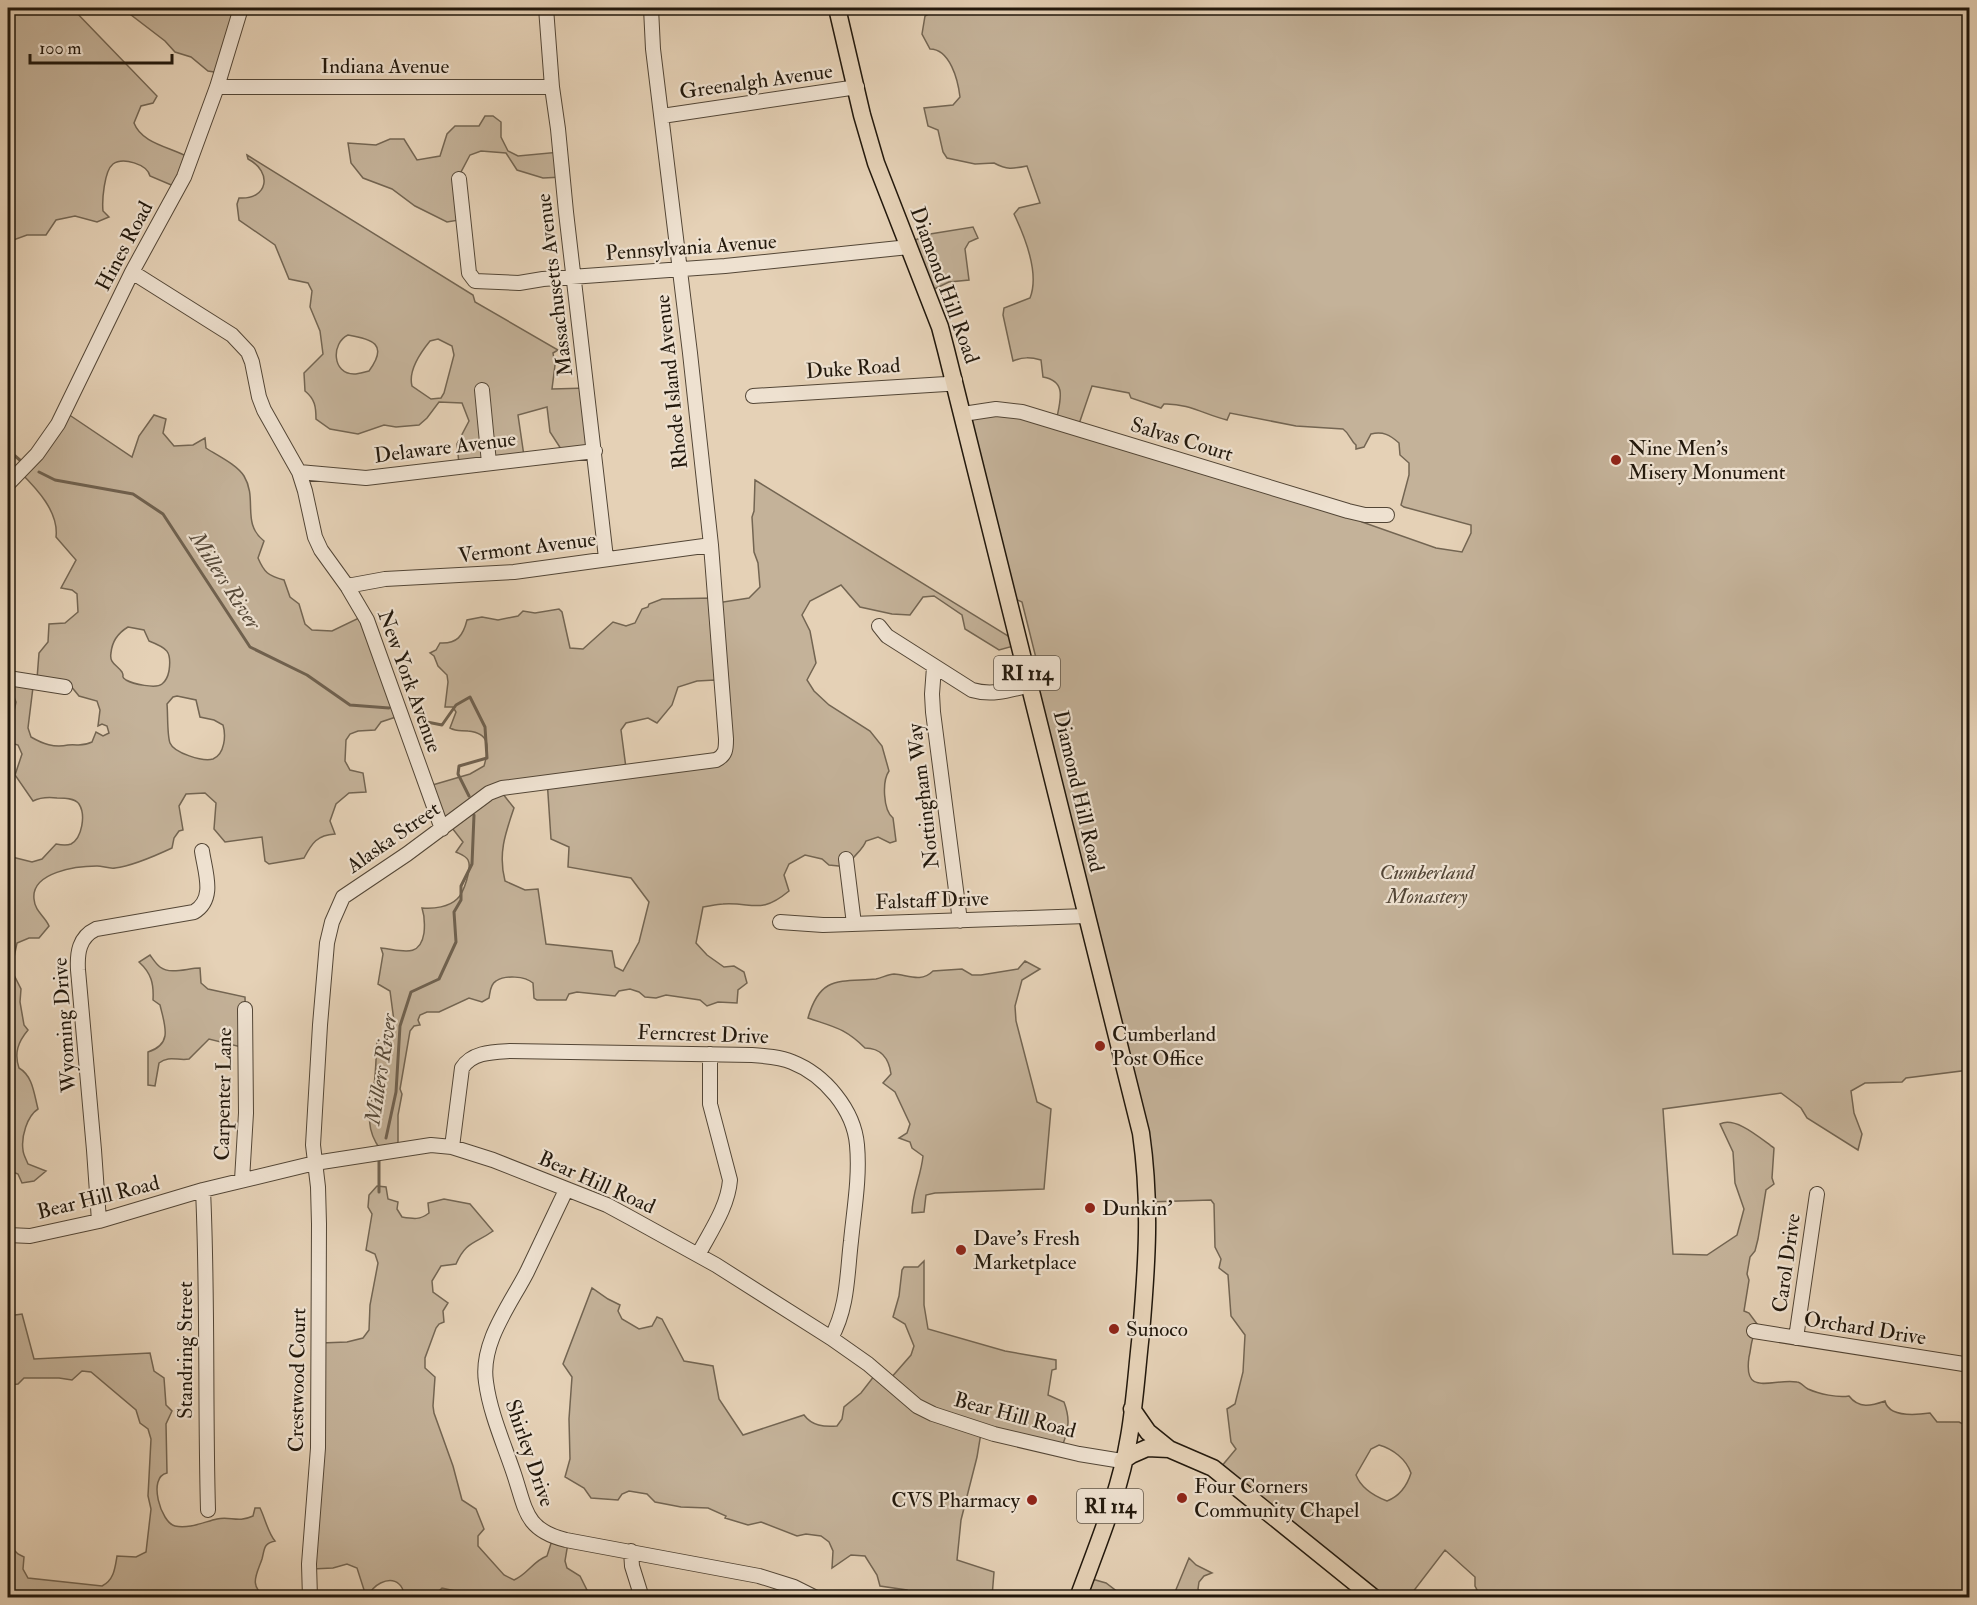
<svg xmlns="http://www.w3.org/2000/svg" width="1977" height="1605" font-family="'IM FELL Double Pica',serif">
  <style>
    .green { fill: #c4b299; stroke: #736552; stroke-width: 1.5; fill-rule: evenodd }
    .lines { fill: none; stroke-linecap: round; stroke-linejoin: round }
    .stream { stroke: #6f614f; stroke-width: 3 }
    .minor-casing { stroke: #534636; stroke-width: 16 }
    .major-casing { stroke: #22180c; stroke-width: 19 }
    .minor { stroke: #eee1d0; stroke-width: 14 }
    .major { stroke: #e5d1b6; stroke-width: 16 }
    .poi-dot { fill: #8f2418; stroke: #eee1d0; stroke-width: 2 }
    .labels { text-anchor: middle; stroke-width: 4.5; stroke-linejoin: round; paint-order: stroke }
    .shield { fill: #eee1d0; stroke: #5f5447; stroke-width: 1.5 }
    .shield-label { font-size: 20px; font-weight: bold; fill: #22180c }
    .street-label { font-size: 21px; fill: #22180c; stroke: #eee1d0 }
    .poi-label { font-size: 21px; fill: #22180c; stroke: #eee1d0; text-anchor: start }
    .park-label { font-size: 21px; font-style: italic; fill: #534636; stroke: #eee1d0 }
    .water-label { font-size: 22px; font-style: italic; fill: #564939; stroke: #eee1d0 }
  </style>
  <rect width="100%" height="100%" fill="#e5d1b6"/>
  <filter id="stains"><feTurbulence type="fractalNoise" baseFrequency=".00333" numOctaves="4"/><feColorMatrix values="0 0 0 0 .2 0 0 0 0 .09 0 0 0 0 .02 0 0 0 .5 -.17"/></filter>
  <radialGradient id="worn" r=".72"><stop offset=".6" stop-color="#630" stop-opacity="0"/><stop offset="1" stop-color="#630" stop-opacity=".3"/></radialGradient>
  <!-- green -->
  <path class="green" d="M8,8H72L157,96L153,103L141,106L134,123C142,144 171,147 190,158L176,187L150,176C147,164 123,157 113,164C104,171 102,201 103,211L109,217L97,222L75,216L56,220L46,235H27L8,242Z
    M122,8H240L220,73L208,71L191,57L175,52L165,41Z
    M939,8H1969V1070L1906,1078L1902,1082L1865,1083L1851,1091L1854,1113L1862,1134L1858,1150L1807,1118L1801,1108L1781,1093L1663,1109L1673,1254L1707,1255L1737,1235L1744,1209L1735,1183L1733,1152L1720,1124C1736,1116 1761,1139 1774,1148L1772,1178L1774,1184L1766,1190L1758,1239L1755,1251L1750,1257L1747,1274L1749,1280L1744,1311L1749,1313L1760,1328C1750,1337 1752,1345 1749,1357C1743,1398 1772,1378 1797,1382C1801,1382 1804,1387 1808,1389C1819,1394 1838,1398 1849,1396C1859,1409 1871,1406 1885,1401C1889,1418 1916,1415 1930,1413L1937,1422H1959L1969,1427V1597H1481L1475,1586V1577L1445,1550L1409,1597H1374L1221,1467L1236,1449L1231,1442L1227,1409L1235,1404L1243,1372L1245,1335L1231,1316L1228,1275L1219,1268L1221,1259L1215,1247L1214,1204L1211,1200L1148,1202L1034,686H1043L1022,602L1011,597L964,411L1057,417C1061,398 1066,381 1043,377L1041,360C1030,357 1023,357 1013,361L1003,315L1004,308L1030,298C1040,273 1025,237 1014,214L1019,208L1040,203L1027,166C1012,169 1007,170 994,163L975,164L947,158L943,152L938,130L928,126L924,108L953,105L960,97C958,80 950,49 930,49L922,34L925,16ZM1092,386L1129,393L1131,398L1161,408L1164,404C1188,403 1206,415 1227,420L1230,413L1296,426L1343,429C1350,434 1350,440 1356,445V449L1364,447L1371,434C1383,431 1390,435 1399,443L1400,455L1409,463V475L1401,505L1404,507L1471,525V533L1462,552L1436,548L1362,522L1363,510L1079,424ZM1379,1445C1393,1449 1406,1459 1411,1473C1407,1486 1400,1496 1387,1501C1374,1496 1361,1488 1356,1475L1371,1449Z
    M485,116H493L501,122V137L508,151L518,156L560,152L563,177L543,178L517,170L506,153L481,151L470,155L460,174L465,219L447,222L415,206L392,189L363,178L351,163L348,143L376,145L390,139H404L417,160L440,156L447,134L455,126H479Z
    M247,155L473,295L475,302L558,350L553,353L555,365L552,389L587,388L594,445L561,449L550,432L547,407L518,415L524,456L459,464L457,444L469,421L462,403L439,402L427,418L419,425L396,427L384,425L358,434L330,429L316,419C316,407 315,399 305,391L304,373L323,354L320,331L310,307L312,291L308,283L289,279L275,245L239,220L237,204L239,198C268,200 273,172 248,159ZM348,335C372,339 389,344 369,371C364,372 359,374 354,374C332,374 331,343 348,335ZM438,339L452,346L454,355L444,393L441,398L431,399L412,386C408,371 421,352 430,341Z
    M973,227L978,238L969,242L965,249L969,280L949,282L930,291L908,243L930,234Z
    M65,412L132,457L139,436L154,415L166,419L163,433L174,446L193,445L205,438L206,448C218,456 236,464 244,476C258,499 241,523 264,541L258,558C264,572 268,576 284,580L290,597L299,604L305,624L312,630L332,631L363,616L402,715L381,722L375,730L358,731L350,734L346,740L345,761L350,770L363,773L366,792L349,793L336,804L330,821L335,834C317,835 312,843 304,858L269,864L265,861L262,837L225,842L214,829L216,803L205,793L186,794L179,806L183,830L179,831L174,838L172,848C157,855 133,866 115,868C109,869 103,866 97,866C77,866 31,872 34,899C35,912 45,916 49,926L39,938H29L17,943L13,962V973L21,989L20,1002L24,1025L28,1030C18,1042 14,1053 19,1068C33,1076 34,1094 38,1109C27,1116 21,1137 23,1150C23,1154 26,1159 28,1164L46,1171L34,1181L22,1183L18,1174L8,1170V856L32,862L42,859L56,844C61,845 66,846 71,844C82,838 86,815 79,804C75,798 64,798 57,798C48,797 41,797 33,801L15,775L22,754L18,745L8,742V726L12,720L16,702L14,697L15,678L34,679L28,728L31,737C43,744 54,748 68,745C78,744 82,747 92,742L96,732L103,736L109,733L107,726L102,724L98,726L100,710L97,701L79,696L70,685L37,679L39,653L48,642L49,624L65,623L78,612L77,594L72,590L61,588L76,560L56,537C59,512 37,489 20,472ZM128,627L144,630L149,641C167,648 172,651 169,671C168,676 166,681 162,684C156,689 133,684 126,680C120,676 125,678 122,672C117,665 109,663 111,653C112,641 118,633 128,627ZM177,696L196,700L200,717L214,720L223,725C226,735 225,754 213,759C203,762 174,753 170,743C167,735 168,714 167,704L173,697Z
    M755,480L1021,644L999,650L965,629L962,615L934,596L923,597L910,615L892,614L860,607L841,585L810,601L802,615L810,631L816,663L807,680L814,691L829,705L870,731L882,746L889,771C882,781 883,810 893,818L896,841L890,843L878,837L866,841C862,852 851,856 848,867L829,865L822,859L805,855L789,864L784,875L789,891C760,915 754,902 723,904C717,904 710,906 703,907L696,943L707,955L724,967L734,966L744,972L747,983L738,990L737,1003L718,1002L707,1006L700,1000L666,995L656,998L645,997L639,992L630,989L619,991L615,996L577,992L569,994L566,1000H537L534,998L533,983C525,976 505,975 496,981C490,984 490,993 489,998L482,1002L469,998L439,1012H427L420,1015L418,1020L420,1025L414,1026L410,1031L400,1089L402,1094L398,1115V1147L380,1149C364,1127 370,1110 374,1085C376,1071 376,1056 377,1042L388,1038L394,1021L390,991L378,984L383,954L381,948C401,950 420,959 424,933C425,923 425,917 422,908C434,909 449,907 457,899C464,893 472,868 468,860C466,856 460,854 456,852L463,842L449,824L443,825L429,786L470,774L484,766C489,749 491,733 468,731C461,730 457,732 450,728L456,712L453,707H445L448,682L447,675L438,666L434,656L430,653L436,650L440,643C457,644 463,636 467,620L482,617L498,620L518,616L523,611L535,613L559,609L562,612L570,648L583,649L613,622L626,626L635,623L642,609L648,607L649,604L662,599L714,598L717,603L749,598L760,587L758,563L754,552L752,517L754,511ZM715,680L723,754L626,768L621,730L626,723L648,718L657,723L672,705L678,687L697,681ZM547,779L551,839L569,847L568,867L631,878L649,902L639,942L623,971L615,967L612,951L546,944L538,889L525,890L505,881C498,854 505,834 514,808L499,789Z
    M150,955C153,959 156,964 160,967C171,975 187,968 200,968L201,983L208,989L245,997L246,1040L241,1047L209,1039L189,1059C178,1061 169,1055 159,1063L155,1086L148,1085V1052C173,1044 165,1026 160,1005L153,1000C154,983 151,973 139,962Z
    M1025,961L1040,969L1022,980L1015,1006L1016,1021L1037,1102L1051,1109L1044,1189L935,1193L926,1195L924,1212L912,1213C912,1193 921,1176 923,1156L912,1148L910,1142L899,1138L907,1133L910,1124L895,1092L883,1083L891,1074C889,1059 881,1048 865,1048C845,1028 834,1027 808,1018C820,975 840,982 876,979C882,978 888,974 894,974C908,975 921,983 933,971L962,969L972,975H981L1018,969Z
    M377,1186L386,1187L388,1199L398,1202L397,1209L402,1217C414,1219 420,1220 429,1213L428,1203L444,1199L470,1204L493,1231C475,1244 466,1241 456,1264L441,1266L432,1281L433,1292L448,1303L443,1311L444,1322L439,1324L436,1328L425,1358V1368L435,1377L433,1406L434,1413L453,1466L462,1500L476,1509L484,1529L478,1536V1546L504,1575L514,1580C528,1574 533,1561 547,1556L554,1534L569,1537L565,1561L567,1568L580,1576L587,1590L591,1594L590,1597H459L455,1591L442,1588L433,1597H405C404,1593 403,1587 399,1584C389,1575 370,1586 369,1597H363L365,1593L357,1568L347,1564L333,1568L312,1569L321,1343L347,1342L363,1338L369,1330L370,1305L378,1263L375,1254L366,1250L372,1214L368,1207L369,1195Z
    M924,1261V1305L928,1329L1005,1351L1056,1360V1369L1052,1370L1048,1395L1064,1402C1070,1418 1069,1428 1063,1444L982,1427L977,1457L961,1520L957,1560L994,1572L992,1597L913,1596L907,1590L880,1586L877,1575L865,1556L851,1555L832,1568L833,1551L829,1542L821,1536L806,1534L797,1536L761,1522L748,1525L725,1518L726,1516L708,1508L681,1507L655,1502L647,1494L629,1491L622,1494L618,1500L591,1498L584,1488L565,1477L570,1459L569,1419L572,1377L563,1364L592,1288L608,1299L620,1305L618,1311L622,1319L639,1329L652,1326L657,1317L662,1319L684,1361L713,1366L719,1399L743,1435L804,1415C812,1426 824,1427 837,1426L842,1419L844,1407L861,1393L878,1371L890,1379L911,1355L914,1346L905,1324L893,1317L899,1296L902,1270L904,1267H918Z
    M22,1314L34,1359L150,1353L154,1371L164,1378L166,1405L172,1411L166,1424L167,1473C147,1477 161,1523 175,1526C189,1529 204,1522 217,1519C230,1516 238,1523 253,1516L255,1508H260C265,1518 268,1533 275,1541C263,1544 265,1548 262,1559C257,1574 248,1586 266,1597L119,1598L59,1591L57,1597H8V1524L14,1527L12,1548L18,1554L24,1557L23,1569L28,1578L102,1586C114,1580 115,1568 117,1556L136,1557L146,1552L151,1509L148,1496L151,1439L148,1429L140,1423L136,1410L91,1372L82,1371L72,1380L59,1378H24L18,1384L8,1385V1316Z
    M1189,1558L1196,1565L1212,1573L1204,1576L1199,1582L1198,1589L1204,1597H1176L1175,1592Z
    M1085,1577L1106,1583L1122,1595L1129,1597L1077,1598Z"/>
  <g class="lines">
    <!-- stream -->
    <path class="stream" d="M8,450L21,461
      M39,472L55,480L133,494L163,514L250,647L307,675L350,705L389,708
      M412,707L427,722L442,725L456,705L470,697L485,727L487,758L459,766L458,774L469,796
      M386,1138L396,1092L400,1026L411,992L439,979L456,942L454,912L461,900V886L472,864L474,815
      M379,1160V1192"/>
    <defs>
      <path id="minor" d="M546,8L552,87L558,129L566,212L606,558
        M217,87H552
        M662,116L857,87
        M459,179L469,273L475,281L519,283L543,279L725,266L909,247
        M132,272L232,335L248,352L252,362L259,397L264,410L299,472L305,491L315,537L321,550L347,586L367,620L442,829
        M482,390L489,463
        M753,396L946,384L955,380
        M963,414L996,409L1022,412L1348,511L1365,515H1387
        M299,472L366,478L595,451
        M8,484L37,454L58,424L132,272L184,177L217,87L241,8
        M347,586L385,579L514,572L711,545
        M879,626L887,636L972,690C992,696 1010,690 1030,685
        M934,667L932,694L933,712L960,921
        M8,678L65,687
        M846,859L854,924
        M780,922L823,925L1086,916
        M452,1147L462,1068C472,1052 493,1052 510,1051L752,1055C766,1056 780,1057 792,1062C825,1075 854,1110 857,1145C860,1177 854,1210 851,1241C847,1274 848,1308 831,1338
        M242,1180L246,1113L245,1009
        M203,1190C208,1297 205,1403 208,1510
        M566,1190C553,1217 540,1245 527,1272C510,1305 480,1343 486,1382C490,1413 504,1444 514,1474C526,1510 525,1530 566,1540L759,1576L794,1587L816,1598
        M99,1221L94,1150L78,970C77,953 79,937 96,929L194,912C216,899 205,872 202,851
        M8,1235L30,1236L99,1221L203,1190L315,1163L431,1145L452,1147L493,1160L607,1205L631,1218L716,1265L831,1338L868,1364L917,1406L933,1414L994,1434L1079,1454L1122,1461
        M698,1255C710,1232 728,1207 730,1180L710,1104V1054
        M1754,1331L1970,1365
        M1796,1338L1817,1194
        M631,1551L632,1566L642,1598
        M310,1598L309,1564L318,1448L319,1224L318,1187L313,1145L320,1025L327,943L332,922L343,897L407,854L489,793L502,788L716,760C726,755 726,749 726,739L711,545L690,353L653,49L651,8"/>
      <path id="major" d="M837,8L862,115L876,163L940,327L946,350L1141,1133C1151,1203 1147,1263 1141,1333C1137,1367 1135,1403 1129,1437C1120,1492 1097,1546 1078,1598
        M1132,1409L1148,1432L1169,1449
        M1122,1461L1131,1455L1147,1448L1169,1449L1213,1468L1374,1598"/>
    </defs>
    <!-- minor casing -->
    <use href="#minor" class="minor-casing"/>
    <!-- major casing -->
    <use href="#major" class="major-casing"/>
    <!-- minor -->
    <use href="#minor" class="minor"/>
    <!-- major -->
    <use href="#major" class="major"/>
  </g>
  <!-- markers -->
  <g class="poi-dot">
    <circle cx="1616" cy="460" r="6"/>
    <circle cx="1100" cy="1046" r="6"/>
    <circle cx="1090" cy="1208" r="6"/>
    <circle cx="961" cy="1250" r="6"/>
    <circle cx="1114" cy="1329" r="6"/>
    <circle cx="1182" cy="1498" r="6"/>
    <circle cx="1032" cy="1500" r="6"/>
  </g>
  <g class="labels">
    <!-- shield labels -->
    <g class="shield">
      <rect x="994" y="656" width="66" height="34" rx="4.5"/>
      <rect x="1077" y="1489" width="66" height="34" rx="4.5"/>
    </g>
    <g class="shield-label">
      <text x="1027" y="680">RI 114</text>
      <text x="1110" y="1513">RI 114</text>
    </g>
    <!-- street labels -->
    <g class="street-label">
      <text x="385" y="73">Indiana Avenue</text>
      <text transform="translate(756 81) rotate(-8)" y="7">Greenalgh Avenue</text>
      <text transform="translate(124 246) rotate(-62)" y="7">Hines Road</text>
      <text transform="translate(691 247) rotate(-4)" y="7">Pennsylvania Avenue</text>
      <text transform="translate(554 285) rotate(-97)" y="7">Massachusetts Avenue</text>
      <text transform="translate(945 285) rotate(70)" y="7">Diamond Hill Road</text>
      <text transform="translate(853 368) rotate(-4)" y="7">Duke Road</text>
      <text transform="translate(671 382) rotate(-96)" y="7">Rhode Island Avenue</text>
      <text transform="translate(1182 439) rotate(17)" y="7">Salvas Court</text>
      <text transform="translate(445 447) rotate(-7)" y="7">Delaware Avenue</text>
      <text transform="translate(527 547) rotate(-7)" y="7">Vermont Avenue</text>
      <text transform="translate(410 681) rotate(70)" y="7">New York Avenue</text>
      <text transform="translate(1079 791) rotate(77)" y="7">Diamond Hill Road</text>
      <text transform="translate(923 796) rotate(-97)" y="7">Nottingham Way</text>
      <text transform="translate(393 837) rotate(-35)" y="7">Alaska Street</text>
      <text transform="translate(932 900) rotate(-2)" y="7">Falstaff Drive</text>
      <text transform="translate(64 1025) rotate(-94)" y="7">Wyoming Drive</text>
      <text transform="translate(703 1034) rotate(2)" y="7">Ferncrest Drive</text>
      <text transform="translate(223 1094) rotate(-89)" y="7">Carpenter Lane</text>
      <text transform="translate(597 1182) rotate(24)" y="7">Bear Hill Road</text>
      <text transform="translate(98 1197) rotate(-14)" y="7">Bear Hill Road</text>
      <text transform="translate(1786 1263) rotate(-82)" y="7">Carol Drive</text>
      <text transform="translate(1865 1328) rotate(9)" y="7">Orchard Drive</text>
      <text transform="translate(185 1350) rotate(-90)" y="7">Standring Street</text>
      <text transform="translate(297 1380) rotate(-89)" y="7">Crestwood Court</text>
      <text transform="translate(1015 1415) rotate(15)" y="7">Bear Hill Road</text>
      <text transform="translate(530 1453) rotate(71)" y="7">Shirley Drive</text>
    </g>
    <!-- poi labels -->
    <g class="poi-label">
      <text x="1628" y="455">Nine Men's<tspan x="1628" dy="24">Misery Monument</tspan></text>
      <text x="1112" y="1041">Cumberland<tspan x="1112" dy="24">Post Office</tspan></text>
      <text x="1102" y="1215">Dunkin'</text>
      <text x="973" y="1245">Dave's Fresh<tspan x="973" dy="24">Marketplace</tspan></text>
      <text x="1126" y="1336">Sunoco</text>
      <text x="1194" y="1493">Four Corners<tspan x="1194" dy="24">Community Chapel</tspan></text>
      <text x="1020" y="1507" text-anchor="end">CVS Pharmacy</text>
    </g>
    <!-- park labels -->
    <g class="park-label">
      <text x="1427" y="879">Cumberland<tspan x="1427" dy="24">Monastery</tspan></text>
    </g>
    <!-- water labels -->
    <g class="water-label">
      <text transform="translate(226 580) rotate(57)" y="8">Millers River</text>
      <text transform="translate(380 1069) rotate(-81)" y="8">Millers River</text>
    </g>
  </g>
  <!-- margin -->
  <rect width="1977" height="1605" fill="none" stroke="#e5d1b6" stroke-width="30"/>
  <rect x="9" y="9" width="1959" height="1587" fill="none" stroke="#22180c" stroke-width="3"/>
  <rect x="15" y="15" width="1947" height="1575" fill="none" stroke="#22180c" stroke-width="1.5"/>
  <!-- scale -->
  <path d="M30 54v9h142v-9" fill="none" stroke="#22180c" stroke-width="3"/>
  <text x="39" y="54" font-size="18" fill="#22180c" stroke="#eee1d0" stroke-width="4.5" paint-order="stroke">100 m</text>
  <rect width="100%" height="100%" filter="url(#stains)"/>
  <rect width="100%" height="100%" fill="url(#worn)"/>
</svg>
